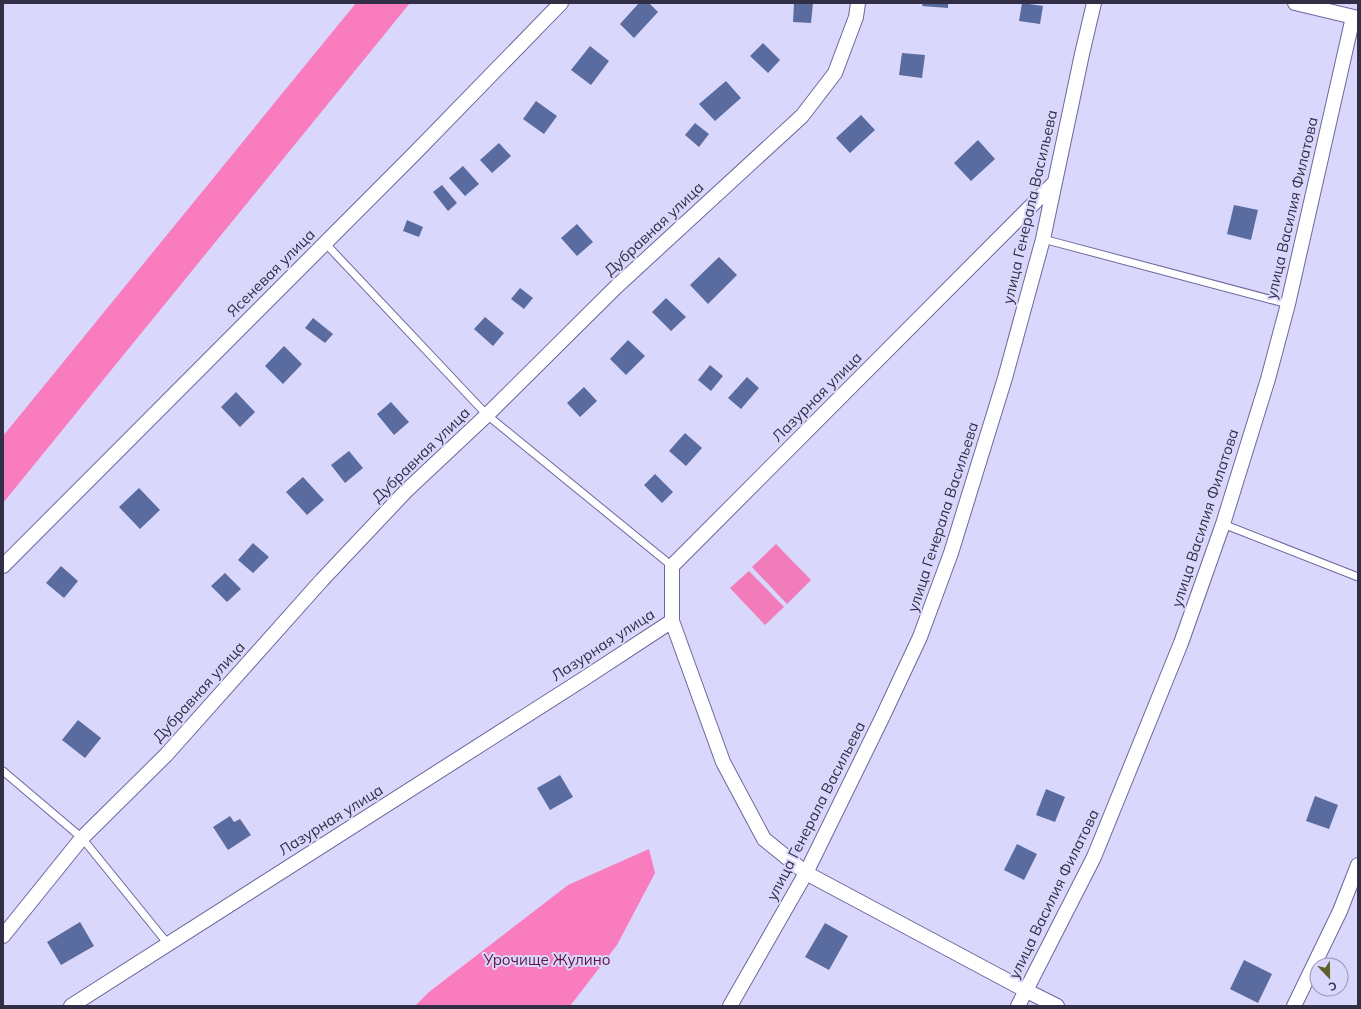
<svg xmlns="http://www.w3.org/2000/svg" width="1361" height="1009" font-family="Mulish,sans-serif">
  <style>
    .green { fill: #f27cba }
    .forest { fill: #f97cbe }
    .building { fill: #596b9f }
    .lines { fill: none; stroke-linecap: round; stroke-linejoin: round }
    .lane-casing { stroke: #6d669d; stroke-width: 9 }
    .street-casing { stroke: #6d669d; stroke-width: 16 }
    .lane { stroke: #fff; stroke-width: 7 }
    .street { stroke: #fff; stroke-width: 14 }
    .labels { text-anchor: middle; stroke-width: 4; stroke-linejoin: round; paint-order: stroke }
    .street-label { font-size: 15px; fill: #312e46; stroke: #dad7fc }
    .park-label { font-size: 15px; fill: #611342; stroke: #dad7fc }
  </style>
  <rect width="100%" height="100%" fill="#dad7fc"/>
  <!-- green -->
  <path class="green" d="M776,544L811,580L787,604L752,567Z
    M749,571L784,607L765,625L730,588Z"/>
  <!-- forest -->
  <path class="forest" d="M356,3H410L3,503V436Z
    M649,849L655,873L617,945L570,1006H415L429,992L568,885Z"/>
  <!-- building -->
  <path class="building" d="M639,3H649L658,12L634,38L620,24Z
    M794,3H813L811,23L793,22Z
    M923,3H948V8L922,6Z
    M1022,3L1043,6L1040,24L1019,21Z
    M763,43L780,60L768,73L750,56Z
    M590,46L609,61L591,85L571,70Z
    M902,53L925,55L922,78L899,75Z
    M726,81L741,98L715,121L699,104Z
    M536,101L557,116L544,134L523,119Z
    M861,115L875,130L850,153L836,138Z
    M695,123L709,134L699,147L685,135Z
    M978,140L995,159L971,181L954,163Z
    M499,143L511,156L492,173L480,160Z
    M463,166L479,184L465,196L449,178Z
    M442,185L457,203L448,211L433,192Z
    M1234,205L1258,210L1251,240L1227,234Z
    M407,220L423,227L419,237L403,231Z
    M577,224L593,242L577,256L561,238Z
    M719,257L737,275L708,304L690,285Z
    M520,288L533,298L524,309L511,299Z
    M666,298L686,317L671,331L652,312Z
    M485,317L504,333L493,346L474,329Z
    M313,318L333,334L325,343L305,328Z
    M628,340L645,356L626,375L610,359Z
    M284,346L302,364L283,384L265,366Z
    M710,365L723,376L711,391L698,380Z
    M747,377L759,388L741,409L728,398Z
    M584,387L597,401L580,417L567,403Z
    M236,392L255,412L240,427L221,407Z
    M391,402L409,422L394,435L377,414Z
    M685,433L702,448L686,466L669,451Z
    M349,451L363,468L345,483L331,465Z
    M655,474L673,492L662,503L644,485Z
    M303,477L324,500L307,515L286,492Z
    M139,488L160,510L140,529L119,507Z
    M253,543L269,557L253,573L238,560Z
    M61,566L78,581L64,598L46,583Z
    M225,573L241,589L227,602L211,586Z
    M78,720L101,738L85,758L62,740Z
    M560,775L573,797L550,810L537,788Z
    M1046,789L1065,797L1055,822L1036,815Z
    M1315,796L1338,805L1329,829L1306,821Z
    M230,816L234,822L240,819L251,835L228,850L213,827Z
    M1017,844L1037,854L1024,880L1004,870Z
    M80,922L94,946L61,965L47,942Z
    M825,923L848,936L829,970L805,957Z
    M1244,960L1272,974L1258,1003L1230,989Z"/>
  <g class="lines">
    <defs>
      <path id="lane" d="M1043,239L1288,304
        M325,243L487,415L672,566
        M1223,524L1358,577
        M3,771L82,838L168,944"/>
      <path id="street" d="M1295,3L1358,18
        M1054,183L672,566V621L723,762L764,839L806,873L1027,991L1057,1006
        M3,566L415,153L561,3
        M3,936L82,838L166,755L322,580L406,491L487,415L616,287L802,116L835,73L856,17L858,3
        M71,1006L585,678L672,621
        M730,1006L806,873L882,718L920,637L951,553L1005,378L1043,239L1082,54L1094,3
        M1018,1006L1094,857L1181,643L1223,524L1268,379L1288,304L1353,17
        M1294,1006L1340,911L1358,865"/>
    </defs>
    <!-- lane casing -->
    <use href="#lane" class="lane-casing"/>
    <!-- street casing -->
    <use href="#street" class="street-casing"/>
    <!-- lane -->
    <use href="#lane" class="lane"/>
    <!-- street -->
    <use href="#street" class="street"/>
  </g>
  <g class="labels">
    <!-- street labels -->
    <g class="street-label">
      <text transform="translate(1030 207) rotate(-77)" y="5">улица Генерала Васильева</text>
      <text transform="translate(1292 208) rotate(-77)" y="5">улица Василия Филатова</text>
      <text transform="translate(654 229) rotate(-43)" y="5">Дубравная улица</text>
      <text transform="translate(271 273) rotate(-45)" y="5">Ясеневая улица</text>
      <text transform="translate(817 397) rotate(-45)" y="5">Лазурная улица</text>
      <text transform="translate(421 455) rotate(-44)" y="5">Дубравная улица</text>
      <text transform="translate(943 517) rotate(-72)" y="5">улица Генерала Васильева</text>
      <text transform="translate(1205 518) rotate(-72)" y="5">улица Василия Филатова</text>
      <text transform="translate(603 645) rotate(-33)" y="5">Лазурная улица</text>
      <text transform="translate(199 692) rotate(-48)" y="5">Дубравная улица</text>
      <text transform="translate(816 811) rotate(-63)" y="5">улица Генерала Васильева</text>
      <text transform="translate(331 820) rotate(-32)" y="5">Лазурная улица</text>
      <text transform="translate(1054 894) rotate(-64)" y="5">улица Василия Филатова</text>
    </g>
    <!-- park labels -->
    <g class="park-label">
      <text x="547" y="965">Урочище Жулино</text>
    </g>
  </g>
  <!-- border -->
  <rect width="1361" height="1009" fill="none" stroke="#312e46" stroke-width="8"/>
  <!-- north arrow -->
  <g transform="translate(1329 977) rotate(158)"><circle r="19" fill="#dad7fc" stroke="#9693b3"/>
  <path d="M0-3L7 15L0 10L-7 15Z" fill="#60602d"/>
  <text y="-6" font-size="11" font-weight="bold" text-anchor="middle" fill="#312e46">С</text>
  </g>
</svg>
